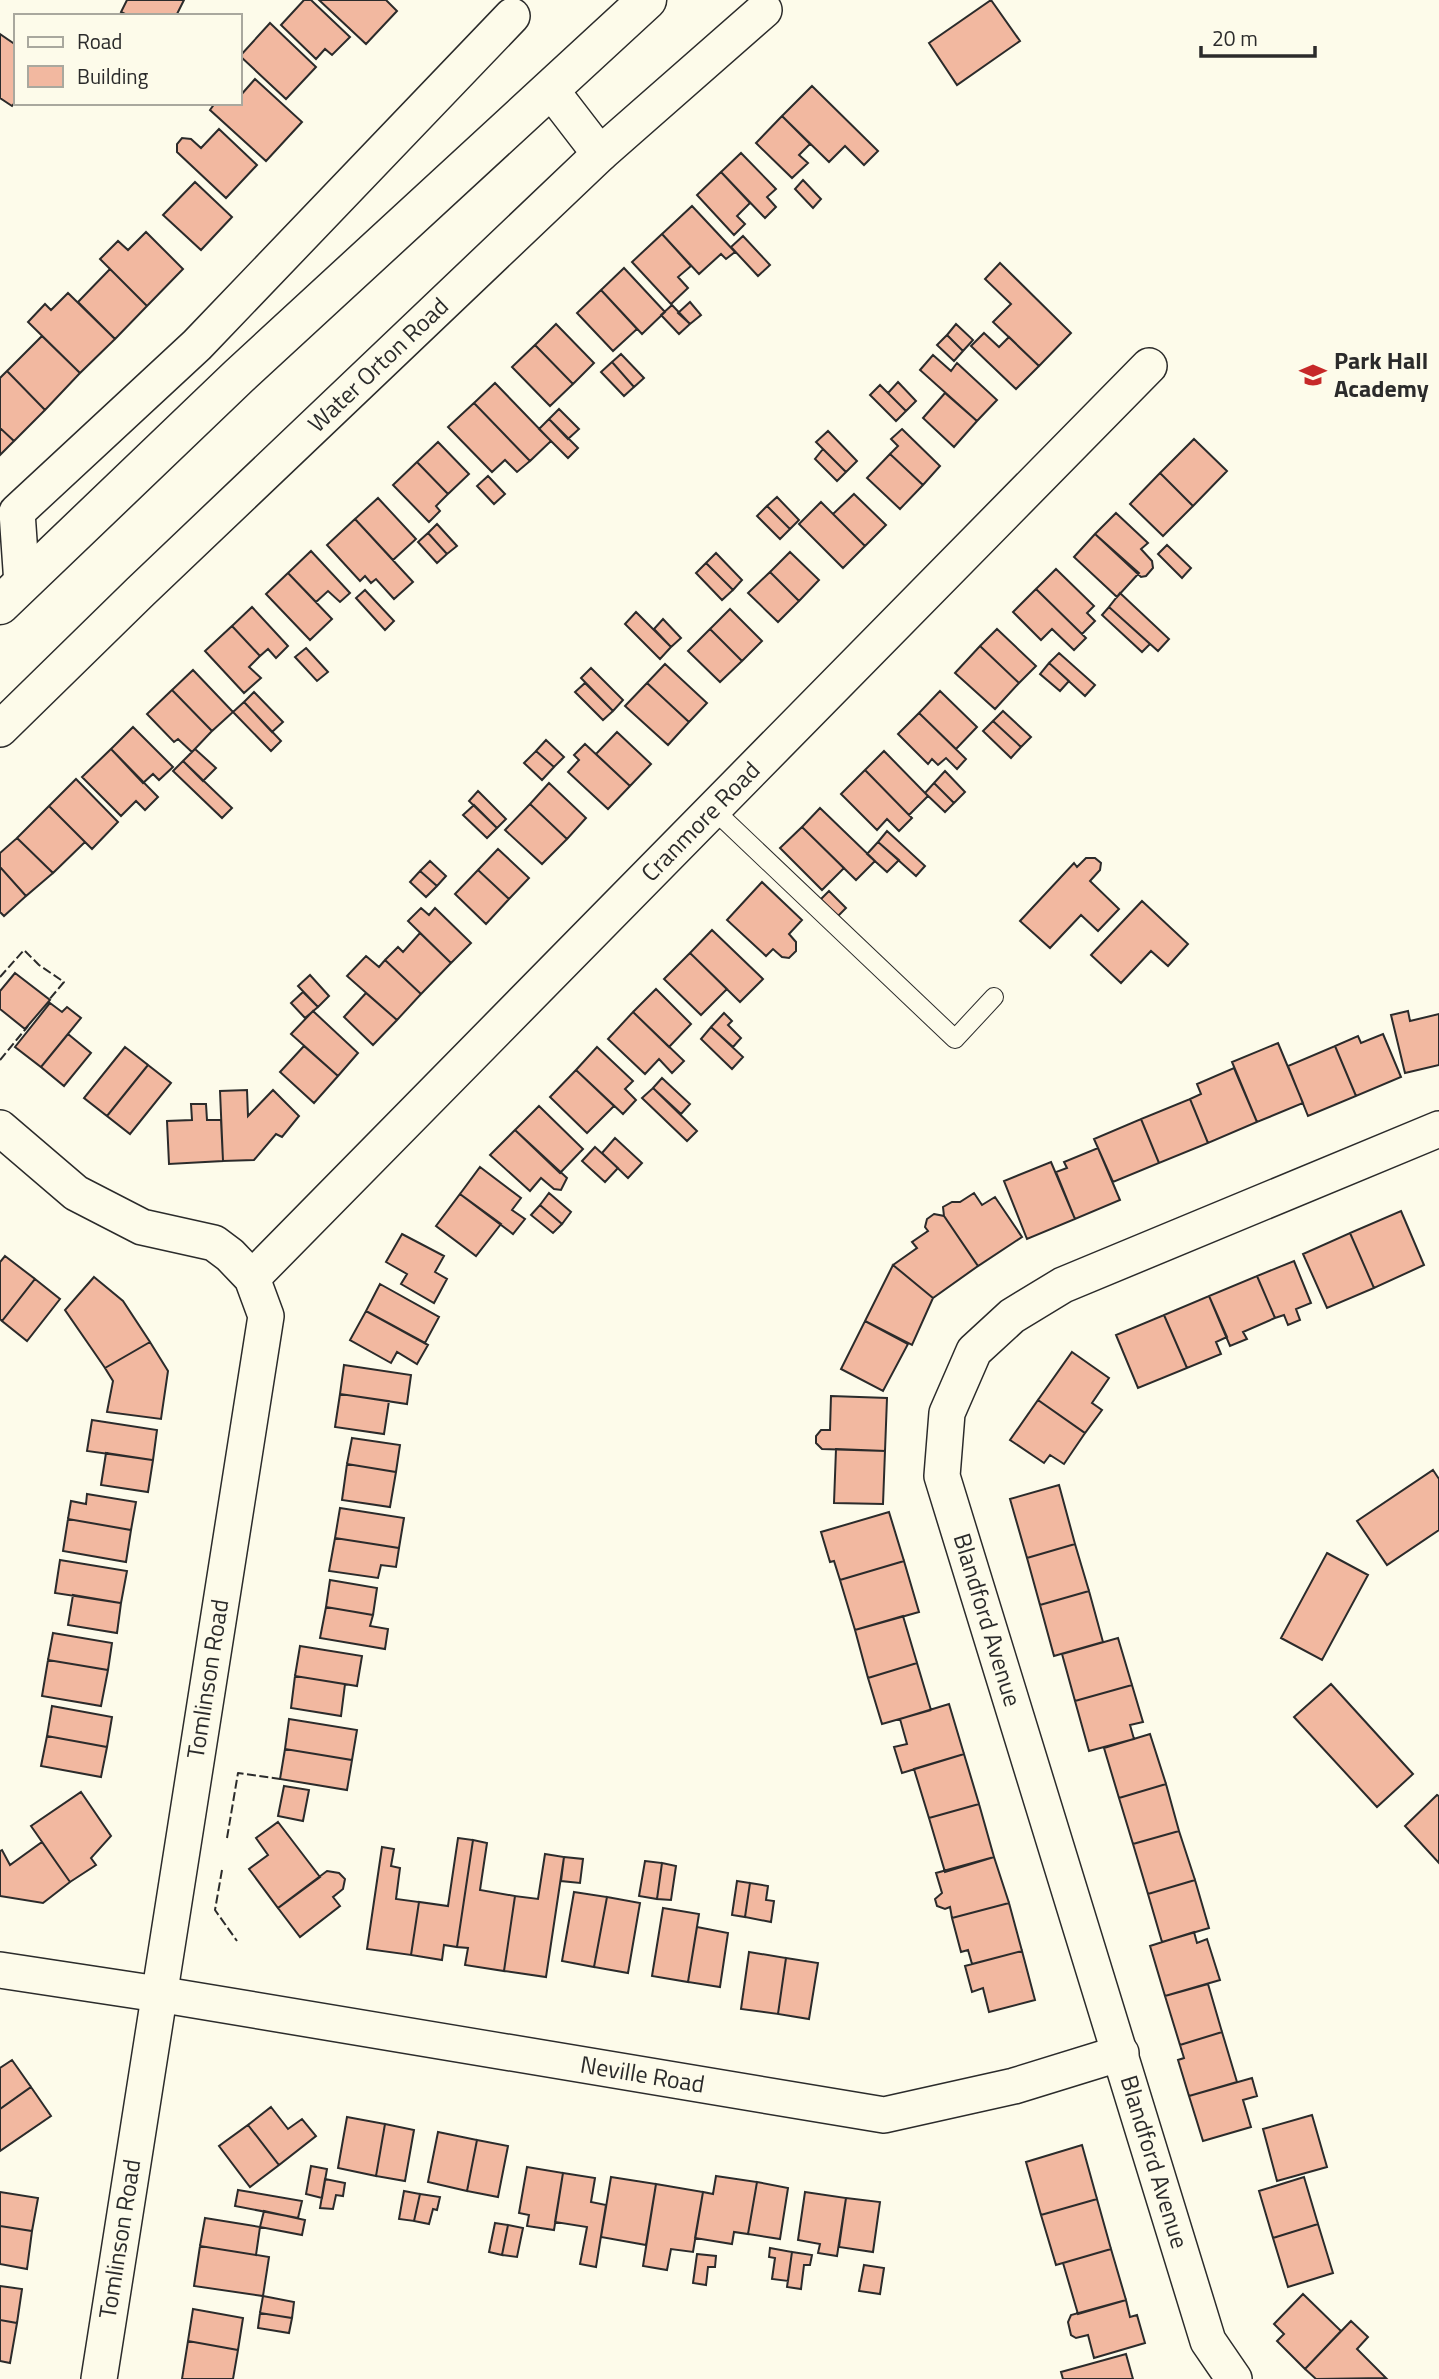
<svg xmlns="http://www.w3.org/2000/svg" width="1439" height="2379" font-family="'Titillium Web',sans-serif">
  <style>
    .building { fill: #f2b8a0; stroke: #2b2b2b; stroke-width: 2 }
    .lines { fill: none; stroke-linecap: round; stroke-linejoin: round }
    .lane-casing { stroke: #2b2b2b; stroke-width: 20 }
    .street-casing { stroke: #2b2b2b; stroke-width: 38 }
    .secondary-casing { stroke: #2b2b2b; stroke-width: 41 }
    .lane { stroke: #fdfbea; stroke-width: 18 }
    .street { stroke: #fdfbea; stroke-width: 35 }
    .secondary { stroke: #fdfbea; stroke-width: 38 }
    .fence { stroke: #2b2b2b; stroke-width: 2; stroke-dasharray: 9 3.5; stroke-linecap: butt }
    .labels { text-anchor: middle; stroke-width: 5; stroke-linejoin: round; paint-order: stroke }
    .poi-label { font-size: 24px; font-weight: bold; fill: #2b2b2b; stroke: #fdfbea; text-anchor: start }
    .street-label { font-size: 24px; fill: #2b2b2b; stroke: #fdfbea }
  </style>
  <rect width="100%" height="100%" fill="#fdfbea"/>
  <!-- building -->
  <path class="building" d="M127,0H184L176,16H129L121,12Z
    M304,0H311L350,37L332,55L325,49L316,59L281,25Z
    M319,0H386L397,11L366,44Z
    M991,0L1020,41L957,85L929,43Z
    M270,23L316,67L286,99L240,56Z
    M0,34L16,45V101L12,106L0,98Z
    M255,79L302,122L266,161L210,110L215,103H240V96Z
    M812,86L878,151L864,165L845,146L829,162L782,116Z
    M782,116L810,144L799,155L808,163L792,178L756,143Z
    M219,129L257,165L226,198L177,152V144L182,138L191,139L201,148Z
    M741,153L776,189L767,197L776,207L765,218L721,172Z
    M721,172L750,203L737,216L745,224L734,235L697,195Z
    M803,180L821,199L813,208L795,189Z
    M195,182L232,217L201,250L163,215Z
    M692,206L735,252L726,259L721,254L699,274L662,234Z
    M146,232L183,269L147,306L100,259L118,241L128,250Z
    M662,234L691,266L678,277L688,288L671,304L632,262Z
    M743,236L770,265L758,276L731,247Z
    M1000,263L1071,333L1039,366L993,322L1011,304L985,279Z
    M624,268L665,312L642,334L601,290Z
    M110,269L147,306L115,339L78,302Z
    M601,290L637,329L613,351L577,313Z
    M68,293L115,339L80,373L28,322L45,304L51,310Z
    M690,302L701,315L690,324L678,313Z
    M672,305L690,324L679,334L661,315Z
    M556,324L594,363L573,384L535,345Z
    M956,324L973,340L963,351L947,335Z
    M984,333L999,347L1009,337L1039,366L1016,389L971,346Z
    M947,335L963,351L954,361L937,345Z
    M42,336L80,373L45,410L7,371Z
    M535,345L573,384L550,406L512,367Z
    M621,354L644,378L634,387L612,362Z
    M933,355L951,371L957,363L997,400L977,421L920,370Z
    M612,362L634,387L624,396L601,372Z
    M7,371L45,410L14,441L0,428V378Z
    M898,382L916,401L906,411L888,393Z
    M495,383L551,441L530,461L474,403Z
    M880,385L906,411L896,421L870,395Z
    M945,393L977,421L954,447L923,418Z
    M474,403L530,461L517,472L505,460L492,472L448,427Z
    M559,409L579,429L568,439L549,419Z
    M549,419L578,448L568,458L539,429Z
    M0,428L14,441L0,455Z
    M902,429L940,466L923,485L890,454L898,446L891,439Z
    M828,431L857,461L846,472L816,442Z
    M1194,439L1227,471L1193,506L1160,473Z
    M438,442L469,474L448,494L417,462Z
    M823,449L846,472L837,481L815,459Z
    M890,454L923,485L900,509L867,478Z
    M417,462L448,494L436,506L440,511L429,522L393,485Z
    M1160,473L1193,506L1163,536L1130,504Z
    M488,476L505,494L494,504L477,486Z
    M854,494L886,525L865,546L833,514Z
    M777,497L799,520L790,529L767,506Z
    M378,498L416,539L393,560L355,519Z
    M821,502L865,546L843,568L799,524Z
    M767,506L790,529L780,539L757,516Z
    M1116,513L1148,543L1141,549L1152,561L1153,568L1146,576L1141,577L1095,534Z
    M355,519L413,582L394,599L376,579L371,583L365,576L360,581L327,545Z
    M437,524L457,546L447,554L428,533Z
    M428,533L447,554L437,563L418,542Z
    M1095,534L1139,573L1117,597L1074,557Z
    M1167,545L1191,568L1182,578L1158,554Z
    M311,551L350,593L340,602L328,591L316,602L288,573Z
    M790,552L819,580L799,601L770,572Z
    M716,553L742,580L733,590L706,563Z
    M706,563L733,590L722,600L696,573Z
    M1056,569L1094,606L1087,613L1095,621L1082,634L1036,589Z
    M770,572L799,601L778,622L748,593Z
    M288,573L332,619L310,640L266,594Z
    M1036,589L1086,638L1074,650L1052,629L1041,640L1013,612Z
    M365,590L394,621L385,630L356,598Z
    M1120,593L1169,639L1158,651L1109,607Z
    M252,607L288,646L276,658L268,649L260,656L232,626Z
    M1109,607L1150,644L1142,652L1102,615Z
    M730,609L762,641L742,661L710,629Z
    M636,612L671,647L660,659L625,624Z
    M663,619L681,638L671,647L654,629Z
    M232,626L260,656L249,667L261,678L244,693L205,651Z
    M710,629L742,661L720,682L688,651Z
    M997,629L1036,666L1019,683L980,646Z
    M980,646L1019,683L995,709L955,673Z
    M306,648L328,672L317,681L295,657Z
    M1059,653L1095,685L1085,696L1049,663Z
    M1049,663L1069,681L1060,691L1040,674Z
    M665,664L707,703L689,722L647,683Z
    M591,668L623,700L613,711L581,678Z
    M193,670L233,712L212,731L172,690Z
    M585,683L613,711L603,720L575,692Z
    M647,683L689,722L668,745L625,706Z
    M172,690L212,731L192,752L178,739L174,742L147,714Z
    M940,691L977,727L956,749L919,713Z
    M254,692L283,722L272,732L244,702Z
    M244,702L281,741L271,751L233,712Z
    M1003,711L1031,737L1021,747L993,721Z
    M919,713L966,759L957,769L946,758L938,765L932,759L928,764L898,734Z
    M993,721L1021,747L1011,758L983,731Z
    M133,727L173,767L159,780L153,774L143,783L111,749Z
    M617,732L651,764L630,786L596,754Z
    M546,740L564,757L554,767L536,751Z
    M585,744L630,786L608,809L568,772L579,760L574,755Z
    M111,749L158,797L145,810L136,801L121,816L82,777Z
    M195,749L216,768L203,781L183,761Z
    M536,751L554,767L542,780L524,763Z
    M884,751L928,796L909,815L865,770Z
    M183,761L232,808L222,818L173,771Z
    M865,770L912,818L899,831L887,819L877,830L841,794Z
    M945,771L965,792L954,803L934,783Z
    M76,779L118,822L92,849L49,806Z
    M549,783L586,818L567,839L530,804Z
    M934,783L954,803L945,812L925,793Z
    M478,791L506,819L497,828L469,801Z
    M530,804L567,839L542,864L505,830Z
    M474,805L497,828L487,838L463,815Z
    M49,806L85,842L53,873L17,838Z
    M820,808L875,861L856,880L802,827Z
    M802,827L844,868L822,890L780,848Z
    M887,831L925,866L916,876L878,842Z
    M17,838L53,873L26,896L0,867V853Z
    M878,842L899,860L887,872L867,854Z
    M498,849L529,878L509,899L478,870Z
    M1086,858H1095L1101,863L1100,870L1090,881L1119,909L1098,931L1081,915L1050,948L1020,921L1074,863L1077,867Z
    M430,861L446,876L437,886L420,871Z
    M0,867L26,896L4,916L0,912Z
    M478,870L509,899L486,924L455,894Z
    M420,871L437,886L426,897L410,882Z
    M762,882L802,920L789,934L796,942V951L789,958L782,957L773,949L766,956L727,920Z
    M829,891L846,908L835,919L818,902Z
    M1142,901L1188,944L1168,966L1151,951L1121,983L1091,955Z
    M421,908L429,915L435,908L471,943L451,963L408,921Z
    M712,930L763,979L740,1002L690,953Z
    M420,933L451,963L421,994L385,960L398,947L403,952Z
    M690,953L727,989L701,1015L664,979Z
    M366,956L379,967L385,960L421,994L397,1020L347,976Z
    M15,973L50,1000L25,1029L0,1009V991Z
    M310,975L329,996L318,1007L298,986Z
    M656,989L691,1024L669,1047L633,1012Z
    M303,992L318,1007L305,1018L291,1003Z
    M366,993L397,1020L373,1045L344,1017Z
    M50,1003L62,1012L67,1007L81,1018L41,1067L15,1047Z
    M313,1011L358,1053L338,1076L291,1034Z
    M1408,1011L1410,1021L1439,1014V1065L1405,1073L1391,1015Z
    M633,1012L684,1061L672,1073L659,1059L645,1074L608,1039Z
    M724,1013L732,1021L728,1025L741,1038L733,1047L711,1027Z
    M711,1027L743,1057L732,1069L701,1039Z
    M68,1034L91,1053L64,1086L41,1067Z
    M1383,1034L1401,1077L1356,1096L1335,1046L1358,1036L1361,1043Z
    M1278,1043L1303,1103L1257,1122L1232,1062Z
    M304,1046L338,1076L314,1103L280,1072Z
    M1335,1046L1356,1096L1308,1116L1288,1066Z
    M125,1047L148,1065L107,1116L84,1098Z
    M597,1047L633,1081L625,1089L636,1100L623,1114L576,1070Z
    M148,1065L171,1083L130,1134L107,1116Z
    M1234,1068L1257,1122L1208,1143L1190,1099L1201,1094L1197,1084Z
    M576,1070L614,1106L587,1133L550,1097Z
    M662,1078L690,1104L681,1114L653,1088Z
    M653,1088L697,1131L687,1141L642,1098Z
    M247,1090L248,1116L273,1090L299,1116L282,1137L276,1134L254,1160L223,1161L220,1091Z
    M1190,1099L1208,1143L1159,1163L1141,1119Z
    M191,1104H206L207,1120H221L223,1161L169,1164L167,1121L192,1120Z
    M539,1106L583,1149L560,1173L515,1130Z
    M1141,1119L1159,1163L1113,1182L1094,1139Z
    M515,1130L567,1178L561,1190L554,1189L541,1178L530,1191L490,1155Z
    M615,1138L642,1163L628,1178L602,1153Z
    M595,1147L618,1168L605,1182L582,1161Z
    M1098,1148L1120,1200L1075,1219L1056,1172L1067,1168L1064,1162Z
    M1051,1162L1075,1219L1027,1239L1004,1181Z
    M480,1167L521,1198L512,1210L525,1219L513,1234L460,1194Z
    M549,1193L571,1212L562,1224L540,1205Z
    M974,1193L982,1205L995,1197L1022,1237L978,1266L944,1216L943,1207L952,1202H960Z
    M460,1194L501,1224L476,1256L436,1226Z
    M540,1205L562,1224L553,1233L531,1215Z
    M1401,1211L1424,1265L1374,1288L1350,1233Z
    M934,1214L944,1216L978,1266L933,1298L893,1265L917,1248L912,1242L928,1231L925,1227L927,1219Z
    M1350,1233L1374,1288L1327,1308L1303,1254Z
    M402,1234L444,1256L435,1272L447,1279L434,1303L401,1284L407,1274L386,1262Z
    M5,1256L35,1279L2,1321L0,1319V1262Z
    M1294,1261L1311,1303L1296,1309L1300,1320L1288,1325L1284,1315L1275,1318L1257,1276Z
    M893,1265L933,1298L912,1345L865,1321Z
    M1257,1276L1275,1318L1243,1332L1247,1339L1230,1346L1209,1296Z
    M94,1277L123,1301L150,1342L105,1368L65,1310Z
    M35,1279L60,1299L27,1341L2,1321Z
    M380,1284L439,1317L425,1343L366,1311Z
    M1209,1296L1227,1337L1216,1342L1221,1354L1187,1368L1164,1315Z
    M366,1311L428,1345L417,1364L397,1352L391,1363L350,1340Z
    M1164,1315L1187,1368L1138,1388L1116,1335Z
    M865,1321L908,1344L883,1391L841,1369Z
    M150,1342L168,1371L161,1419L107,1412L113,1381L105,1368Z
    M1072,1352L1109,1378L1092,1403L1102,1410L1085,1433L1038,1400Z
    M344,1365L411,1375L407,1404L340,1394Z
    M340,1394L389,1401L384,1434L335,1427Z
    M831,1396L887,1398L885,1451L822,1449L816,1443V1436L821,1430H830Z
    M1038,1400L1085,1433L1064,1464L1050,1455L1044,1463L1010,1440Z
    M92,1420L157,1430L153,1460L87,1451Z
    M352,1438L400,1445L396,1472L347,1464Z
    M836,1449L885,1451L883,1504L834,1503Z
    M106,1453L153,1460L148,1492L101,1485Z
    M347,1464L396,1472L390,1507L342,1500Z
    M1433,1470L1439,1479V1530L1387,1565L1357,1521Z
    M1059,1485L1075,1544L1027,1558L1010,1499Z
    M87,1494L136,1502L131,1530L68,1519L71,1501L86,1504Z
    M340,1508L404,1518L399,1548L335,1538Z
    M889,1512L904,1561L840,1580L834,1561L830,1562L821,1532Z
    M68,1519L131,1530L126,1562L63,1551Z
    M335,1538L399,1548L396,1567L381,1565L378,1578L329,1571Z
    M1075,1544L1089,1591L1040,1605L1027,1558Z
    M1327,1553L1368,1575L1322,1660L1281,1638Z
    M60,1560L127,1571L121,1603L55,1593Z
    M904,1561L919,1612L855,1630L840,1580Z
    M330,1580L377,1588L373,1615L326,1607Z
    M1089,1591L1103,1642L1054,1656L1040,1605Z
    M73,1595L121,1603L117,1633L68,1625Z
    M326,1607L373,1615L370,1626L388,1629L385,1649L320,1638Z
    M903,1616L917,1663L868,1678L855,1630Z
    M53,1633L112,1643L108,1670L48,1660Z
    M1118,1638L1132,1685L1075,1701L1062,1654Z
    M300,1646L362,1656L357,1686L295,1676Z
    M48,1660L108,1670L101,1706L42,1696Z
    M917,1663L931,1710L882,1724L868,1678Z
    M295,1676L345,1684L341,1716L291,1708Z
    M1331,1684L1413,1774L1377,1807L1294,1717Z
    M1132,1685L1143,1722L1130,1725L1134,1739L1089,1751L1075,1701Z
    M949,1704L964,1754L902,1773L894,1747L907,1744L900,1719Z
    M52,1706L112,1717L107,1747L47,1736Z
    M289,1719L357,1730L352,1760L285,1749Z
    M1150,1734L1166,1784L1119,1798L1104,1748Z
    M47,1736L107,1747L101,1777L41,1766Z
    M285,1749L352,1760L347,1790L280,1779Z
    M964,1754L979,1804L929,1818L914,1769Z
    M1166,1784L1179,1831L1133,1844L1119,1798Z
    M284,1786L309,1790L303,1821L278,1816Z
    M81,1792L111,1836L91,1858L96,1865L70,1882L31,1826Z
    M1437,1795L1439,1796V1863L1405,1826Z
    M979,1804L994,1857L945,1872L929,1818Z
    M278,1822L320,1877L278,1908L249,1869L268,1855L256,1838Z
    M1179,1831L1195,1880L1148,1894L1133,1844Z
    M458,1838L473,1840L457,1947L444,1945L442,1960L411,1955L419,1902L448,1906Z
    M473,1840L487,1843L480,1890L515,1896L504,1971L465,1965L468,1948L457,1947Z
    M42,1842L70,1882L43,1903L0,1896V1851L2,1850L10,1865Z
    M382,1847L394,1849L391,1866L400,1868L396,1899L419,1902L411,1955L367,1949Z
    M545,1854L564,1857L546,1977L504,1971L515,1896L538,1899Z
    M564,1857L583,1859L580,1883L561,1881Z
    M994,1857L1009,1903L952,1918L950,1907L945,1909L937,1906L935,1899L942,1893L936,1873Z
    M645,1861L662,1863L657,1899L639,1896Z
    M662,1863L676,1866L671,1900L657,1899Z
    M327,1871L339,1873L345,1879L343,1889L333,1897L340,1906L300,1937L278,1908Z
    M1195,1880L1209,1928L1162,1942L1148,1894Z
    M737,1881L750,1883L745,1917L732,1915Z
    M750,1883L768,1886L766,1900L774,1901L771,1922L745,1917Z
    M574,1892L607,1897L594,1967L562,1961Z
    M607,1897L640,1903L628,1973L594,1967Z
    M1009,1903L1022,1951L972,1964L968,1950L961,1952L952,1918Z
    M663,1908L699,1914L688,1982L652,1976Z
    M697,1927L728,1933L720,1987L688,1982Z
    M1194,1932L1197,1943L1207,1939L1220,1980L1165,1996L1150,1946Z
    M1022,1951L1035,2000L989,2012L983,1988L972,1992L965,1966Z
    M749,1952L786,1958L778,2014L741,2009Z
    M786,1958L818,1963L809,2019L778,2014Z
    M1208,1984L1222,2032L1180,2045L1165,1996Z
    M1222,2032L1237,2082L1189,2096L1178,2060L1184,2058L1180,2045Z
    M12,2060L31,2087L0,2109V2068Z
    M1252,2078L1257,2096L1243,2100L1251,2127L1203,2141L1189,2096Z
    M31,2087L51,2116L0,2151V2109Z
    M271,2107L288,2129L302,2119L316,2136L279,2165L248,2125Z
    M1312,2115L1327,2167L1277,2181L1263,2129Z
    M347,2117L385,2124L376,2176L338,2168Z
    M385,2124L414,2130L405,2181L376,2176Z
    M248,2125L279,2165L250,2187L219,2146Z
    M438,2132L477,2140L467,2191L428,2182Z
    M477,2140L508,2146L498,2197L467,2191Z
    M1082,2145L1097,2199L1041,2215L1026,2162Z
    M311,2166L327,2169L322,2198L306,2194Z
    M527,2167L563,2173L554,2230L527,2226L529,2215L519,2213Z
    M563,2173L595,2178L591,2202L606,2205L596,2267L580,2264L587,2227L555,2222Z
    M716,2176L757,2182L748,2234L734,2232L732,2244L695,2238L703,2192L713,2194Z
    M611,2177L656,2184L646,2245L601,2237Z
    M1304,2177L1318,2224L1273,2238L1259,2191Z
    M325,2179L345,2183L343,2196L336,2195L333,2209L320,2208Z
    M757,2182L788,2188L780,2239L748,2234Z
    M656,2184L703,2192L693,2252L671,2249L667,2270L643,2266Z
    M238,2190L302,2201L298,2218L235,2206Z
    M404,2191L420,2194L414,2221L399,2219Z
    M0,2192L38,2198L32,2231L0,2226Z
    M805,2192L846,2198L837,2256L818,2253L820,2244L798,2240Z
    M420,2194L440,2197L437,2210L433,2209L429,2224L414,2221Z
    M846,2198L880,2202L873,2252L839,2247Z
    M1097,2199L1111,2249L1056,2265L1041,2215Z
    M264,2211L305,2220L302,2235L260,2227Z
    M205,2218L260,2227L256,2255L200,2246Z
    M495,2223L508,2225L502,2255L489,2252Z
    M1318,2224L1333,2273L1288,2287L1273,2238Z
    M508,2225L523,2228L517,2257L502,2255Z
    M0,2226L32,2231L27,2269L0,2264Z
    M200,2246L269,2257L263,2296L194,2286Z
    M770,2248L792,2252L788,2281L772,2279L775,2258L769,2257Z
    M1111,2249L1126,2300L1078,2314L1063,2263Z
    M792,2252L812,2255L810,2265H804L801,2289L787,2287Z
    M697,2254L716,2256L715,2267H708L706,2285L693,2283Z
    M864,2265L884,2268L880,2294L859,2291Z
    M0,2286L22,2289L17,2323L0,2320Z
    M1303,2294L1341,2331L1305,2369L1277,2341L1284,2334L1274,2324Z
    M263,2296L294,2302L292,2318L260,2313Z
    M1126,2300L1130,2317L1137,2315L1145,2343L1094,2358L1088,2335L1076,2338L1071,2335L1068,2322L1071,2315Z
    M193,2309L243,2318L238,2350L188,2341Z
    M260,2313L292,2318L289,2333L258,2328Z
    M0,2320L17,2323L10,2363L0,2361Z
    M1351,2321L1368,2337L1357,2349L1386,2378L1316,2379L1305,2369Z
    M188,2341L238,2350L233,2379H182Z
    M1126,2354L1133,2379H1063L1061,2372Z"/>
  <g class="lines">
    <defs>
      <path id="lane" d="M713,809L955,1039L994,997"/>
      <g id="street">
        <path d="M550,89L600,154"/>
        <path d="M22,584L17,512L197,345L512,16"/>
        <path id="s1" d="M0,729L140,592L600,154L764,10"/>
        <path d="M0,1128L76,1193L142,1227L214,1243L230,1255L252,1278L266,1316L99,2379"/>
        <path id="s2" d="M252,1278L1149,366"/>
        <path id="s3" d="M0,1970L158,1994L884,2115L1014,2086L1121,2053"/>
        <path d="M1234,2379L1208,2341L942,1476L947,1413L974,1351L1012,1316L1063,1285L1439,1129"/>
      </g>
      <path id="secondary" d="M0,605L239,376L647,0"/>
    </defs>
    <!-- lane casing -->
    <use href="#lane" class="lane-casing"/>
    <!-- street casing -->
    <use href="#street" class="street-casing"/>
    <!-- secondary casing -->
    <use href="#secondary" class="secondary-casing"/>
    <!-- lane -->
    <use href="#lane" class="lane"/>
    <!-- street -->
    <use href="#street" class="street"/>
    <!-- secondary -->
    <use href="#secondary" class="secondary"/>
    <!-- fence -->
    <path class="fence" d="M0,977L24,950L39,965L64,982L48,1001
      M0,1060L28,1026
      M227,1838L238,1773L280,1779
      M222,1870L215,1910L237,1941"/>
  </g>
  <!-- icons -->
  <defs>
    <symbol id="school-bare" viewBox="-9 -9 18 18"><path d="M0-5L7-2L0 1L-7-2ZM-4 1L0 2.5L4 1V4Q0 6-4 4Z" fill="#c62828" stroke="#fdfbea" stroke-width="2.5" paint-order="stroke"/></symbol>
  </defs>
  <g fill-rule="evenodd">
    <use href="#school-bare" x="1294" y="356" width="38" height="38"/>
  </g>
  <g class="labels">
    <!-- poi labels -->
    <g class="poi-label">
      <text x="1334" y="369">Park Hall<tspan x="1334" dy="28">Academy</tspan></text>
    </g>
    <!-- street labels -->
    <g class="street-label">
      <text dy="8" stroke="none"><textPath href="#s1" startOffset="525">Water Orton Road</textPath></text>
      <text dy="8" stroke="none"><textPath href="#s2" startOffset="640">Cranmore Road</textPath></text>
      <text transform="translate(987 1620) rotate(73)" y="8">Blandford Avenue</text>
      <text transform="translate(208 1679) rotate(-81)" y="8">Tomlinson Road</text>
      <text dy="8" stroke="none"><textPath href="#s3" startOffset="651">Neville Road</textPath></text>
      <text transform="translate(1154 2162) rotate(73)" y="8">Blandford Avenue</text>
      <text transform="translate(120 2239) rotate(-81)" y="8">Tomlinson Road</text>
    </g>
  </g>
  <!-- legend -->
  <rect x="14" y="14" width="228" height="91" fill="#fdfbea" stroke="#a9a89e" stroke-width="2"/>
  <rect x="28" y="37" width="35" height="10" fill="#fdfbea" stroke="#a9a89e" stroke-width="2"/>
  <text x="77" y="49" font-size="21" fill="#2b2b2b">Road</text>
  <rect x="28" y="66" width="35" height="21" fill="#f2b8a0" stroke="#a9a89e" stroke-width="2"/>
  <text x="77" y="84" font-size="21" fill="#2b2b2b">Building</text>
  <!-- scale -->
  <path d="M1201 46v10h114v-10" fill="none" stroke="#2b2b2b" stroke-width="3.5"/>
  <text x="1212" y="46" font-size="21" fill="#2b2b2b" stroke="#fdfbea" stroke-width="5" paint-order="stroke">20 m</text>
</svg>
